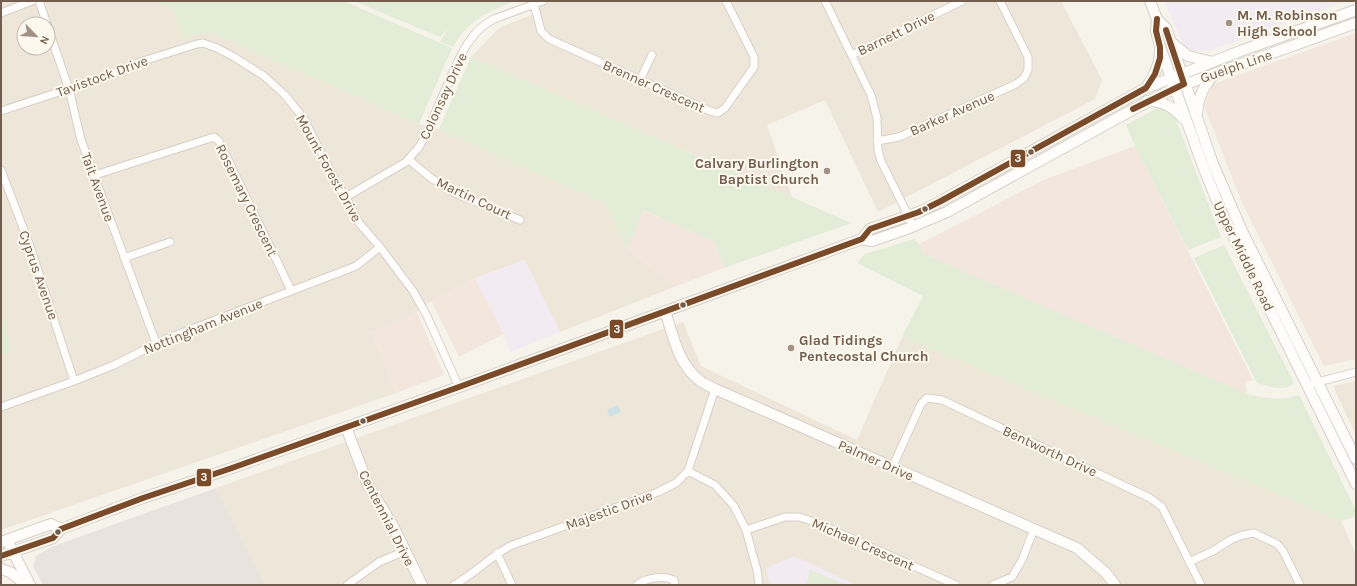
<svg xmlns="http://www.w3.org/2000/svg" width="1357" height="586" font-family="Karla,sans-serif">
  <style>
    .residential { fill: #eee6d9; fill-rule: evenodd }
    .commercial { fill: #f3e6dd }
    .industrial { fill: #e8e3dc }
    .education { fill: #f3ebf2 }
    .green { fill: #e2ecd7 }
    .water { fill: #cee2e5 }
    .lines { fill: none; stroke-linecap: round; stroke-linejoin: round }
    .street-casing { stroke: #d5d0c9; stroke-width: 9 }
    .secondary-casing { stroke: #d6d0c9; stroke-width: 12 }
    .street { stroke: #fefdfc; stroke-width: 7 }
    .secondary { stroke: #fefdfc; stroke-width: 10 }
    .bus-1-casing { stroke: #fdf8ed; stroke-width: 9 }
    .bus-1 { stroke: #7a4b2a; stroke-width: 6 }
    .poi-dot { fill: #a09285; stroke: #fdf8ed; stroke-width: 1.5 }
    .bus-dot { fill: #725d4e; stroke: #fdf8ed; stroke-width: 1.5 }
    .labels { text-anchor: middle; stroke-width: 4; stroke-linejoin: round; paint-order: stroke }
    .poi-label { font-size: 14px; font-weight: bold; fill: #725d4e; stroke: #fdf8ed; text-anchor: start }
    .street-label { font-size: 14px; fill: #725d4e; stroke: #fdf8ed }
    .line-badge { stroke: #fdf8ed; stroke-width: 1.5 }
    .badge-label { font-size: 11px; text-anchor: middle; font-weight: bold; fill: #fff }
  </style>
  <rect width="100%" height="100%" fill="#f6f3eb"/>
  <!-- residential -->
  <path class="residential" d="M1,1H152L173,9L183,37L206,32L211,33L419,124L439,129L607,205L627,249L674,287L560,332L524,260L475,278L431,301L417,312L371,332L396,393L1,530ZM24,24H48V48H24Z
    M535,1H1061L1102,80L1095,99L878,212L825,100L767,125L792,197L471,57L499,28L536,13Z
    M683,322L701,366L857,440L902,337L1341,521L1356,554V585H265L216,488Z
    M1356,381V436L1333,386Z"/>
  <!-- commercial -->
  <path class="commercial" d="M1356,33V359L1324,366L1242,203L1204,106L1213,84Z
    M1135,146L1253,380L1245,382L1247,394L923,254L919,244L1046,179Z
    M642,210L715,242L724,268L674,287L627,249Z
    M475,278L504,334L459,357L431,301Z
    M417,312L444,375L396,393L371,332Z"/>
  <!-- industrial -->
  <path class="industrial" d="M216,488L265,585H43L33,566L36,556L51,547Z"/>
  <!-- education -->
  <path class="education" d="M1164,1H1346L1209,51H1192L1184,46Z
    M525,260L560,332L510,352L504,334L475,278Z
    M794,556L857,585H770L766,568Z"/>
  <!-- green -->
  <path class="green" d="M152,1H343L452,48L419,124L211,33L206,32L183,38L173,9Z
    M354,1H515C488,11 467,21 453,47L440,42L448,28L440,37Z
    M471,57L851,223L724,268L715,242L643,210L627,249L607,205L439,129Z
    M1157,108L1164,109L1174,115L1221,237L1188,250L1135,146L1126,125Z
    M914,239L919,244L923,254L1247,394C1266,398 1280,402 1299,395L1356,511V516L1341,521L902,337L923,296L857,263L865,254Z
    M1224,245L1294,383C1283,393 1270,386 1257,383L1194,258Z
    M1,316L13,351L1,355Z
    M810,570L846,585L814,584L806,585Z"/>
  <!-- water -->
  <path class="water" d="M618,405L621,412L610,417L607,410Z"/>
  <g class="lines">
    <defs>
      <path id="street" d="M39,1L47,24
        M825,1L871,95L877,118L878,150L881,161L908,215L912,227
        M534,4L541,31L549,39L710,111L718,113L725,108L754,67V57L726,1
        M1,13L32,1
        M48,28L69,89L81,140L156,343
        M852,55L962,1
        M640,80L652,55
        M1,111L108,76L143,61L197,44L203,43L217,48L234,57L264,76L285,95L304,119L337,184L346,197L359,223L380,247L413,291L427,316L459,387
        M877,141L899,137L1016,84L1024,78L1028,70V57L1000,1
        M409,160L431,178L455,193L520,220
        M1,170L30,246L74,381
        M95,175L214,137L219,141L291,290
        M346,197L406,162L419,147L426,135C433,117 441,100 448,83C459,59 469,31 494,19L543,1
        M124,258L170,242
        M1314,383L1356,372
        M1,407L74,381L114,365L166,339L356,266L380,247
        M892,468L921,404L927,398L942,400L1150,498L1162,507L1201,585
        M688,471L715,485L734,506L746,530L757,570L759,585
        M746,530L785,517H799L815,522L956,585
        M497,553L512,585
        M1189,562L1213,551L1232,539L1243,535L1254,533L1277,544L1283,551L1300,585
        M347,585L379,562L405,551
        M454,585C474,574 490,557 510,546L658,492L676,483L688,471L715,389
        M637,585C645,578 663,575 674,580L675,585
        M993,585L1012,577L1022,560L1034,529"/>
      <path id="secondary" d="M1150,1L1157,19L1166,28L1213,164L1242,231L1356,459
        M1157,19L1156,31L1160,47L1204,169L1222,213L1356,484
        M1172,43L1188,56L1213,62
        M1146,88C1154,76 1160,65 1160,51
        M1147,101C1164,101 1173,107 1184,119
        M1197,115C1198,98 1203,87 1214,74
        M862,239L872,241L907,229L947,212L1134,109L1175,88L1356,23
        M665,311C673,335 678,364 699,380C704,384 710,386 715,389L1077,548L1106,573L1115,585
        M346,427L368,485L393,526L422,585
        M1,542L51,524L61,529
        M10,546L30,585
        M1,556L53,538L61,529L143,498L232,468L459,387L862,239L870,229L919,212L941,201L1146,88L1243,50L1356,10
        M1,569L10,572L26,585"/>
    </defs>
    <!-- street casing -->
    <use href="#street" class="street-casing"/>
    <!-- secondary casing -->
    <use href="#secondary" class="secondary-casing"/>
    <!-- street -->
    <use href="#street" class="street"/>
    <!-- secondary -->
    <use href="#secondary" class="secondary"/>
    <defs>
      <path id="bus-1" d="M1133,109L1184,84L1166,30
        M1,556L53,538L61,529L143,498L232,468L459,387L862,239L870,229L919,212L941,201L1146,88L1155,74L1160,58V47L1156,31L1157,19"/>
    </defs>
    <!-- bus-1 casing -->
    <use href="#bus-1" class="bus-1-casing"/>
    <!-- bus-1 -->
    <use href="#bus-1" class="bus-1"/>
  </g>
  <!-- markers -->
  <g class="poi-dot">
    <circle cx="1229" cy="23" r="4"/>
    <circle cx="827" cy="171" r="4"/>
    <circle cx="791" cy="348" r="4"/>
  </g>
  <g class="bus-dot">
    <circle cx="1031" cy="152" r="3.5"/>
    <circle cx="925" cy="209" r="3.5"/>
    <circle cx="683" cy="305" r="3.5"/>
    <circle cx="363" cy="421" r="3.5"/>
    <circle cx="58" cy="532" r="3.5"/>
  </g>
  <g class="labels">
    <!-- poi labels -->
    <g class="poi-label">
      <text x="1237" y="20">M. M. Robinson<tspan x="1237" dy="16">High School</tspan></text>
      <text x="819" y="168" text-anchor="end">Calvary Burlington<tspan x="819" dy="16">Baptist Church</tspan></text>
      <text x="799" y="345">Glad Tidings<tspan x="799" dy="16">Pentecostal Church</tspan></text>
    </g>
    <!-- street labels -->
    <g class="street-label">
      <text transform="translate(896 33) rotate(-26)" y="5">Barnett Drive</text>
      <text transform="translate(1236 66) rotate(-19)" y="5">Guelph Line</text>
      <text transform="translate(102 76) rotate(-20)" y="5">Tavistock Drive</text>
      <text transform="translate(654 86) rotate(24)" y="5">Brenner Crescent</text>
      <text transform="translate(443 96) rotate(-65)" y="5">Colonsay Drive</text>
      <text transform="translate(952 113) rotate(-24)" y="5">Barker Avenue</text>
      <text transform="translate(329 168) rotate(61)" y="5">Mount Forest Drive</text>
      <text transform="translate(98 187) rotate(70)" y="5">Tait Avenue</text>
      <text transform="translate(474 198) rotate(25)" y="5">Martin Court</text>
      <text transform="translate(247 200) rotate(64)" y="5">Rosemary Crescent</text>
      <text transform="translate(1244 256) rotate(64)" y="5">Upper Middle Road</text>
      <text transform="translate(39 275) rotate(71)" y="5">Cyprus Avenue</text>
      <text transform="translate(203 326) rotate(-22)" y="5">Nottingham Avenue</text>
      <text transform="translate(1050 451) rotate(25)" y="5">Bentworth Drive</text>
      <text transform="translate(876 460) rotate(24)" y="5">Palmer Drive</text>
      <text transform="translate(609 510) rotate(-20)" y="5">Majestic Drive</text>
      <text transform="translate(387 518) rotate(63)" y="5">Centennial Drive</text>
      <text transform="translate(863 544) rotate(24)" y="5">Michael Crescent</text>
    </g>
  </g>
  <g class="line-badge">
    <rect x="1010" y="149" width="16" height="19" rx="4" fill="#7a4b2a"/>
    <rect x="609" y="319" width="15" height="20" rx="4" fill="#7a4b2a"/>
    <rect x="196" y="468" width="16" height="19" rx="4" fill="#7a4b2a"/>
  </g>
  <g class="badge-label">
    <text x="1018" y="162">3</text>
    <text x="617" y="333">3</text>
    <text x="204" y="481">3</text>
  </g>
  <!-- border -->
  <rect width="1357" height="586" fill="none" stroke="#725d4e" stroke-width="4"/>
  <!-- north arrow -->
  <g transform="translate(36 36) rotate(115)"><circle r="19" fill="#fdf8ed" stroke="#c5baad"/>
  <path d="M0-3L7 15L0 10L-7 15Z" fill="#a09285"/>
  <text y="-6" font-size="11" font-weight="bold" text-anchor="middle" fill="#725d4e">N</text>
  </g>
</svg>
